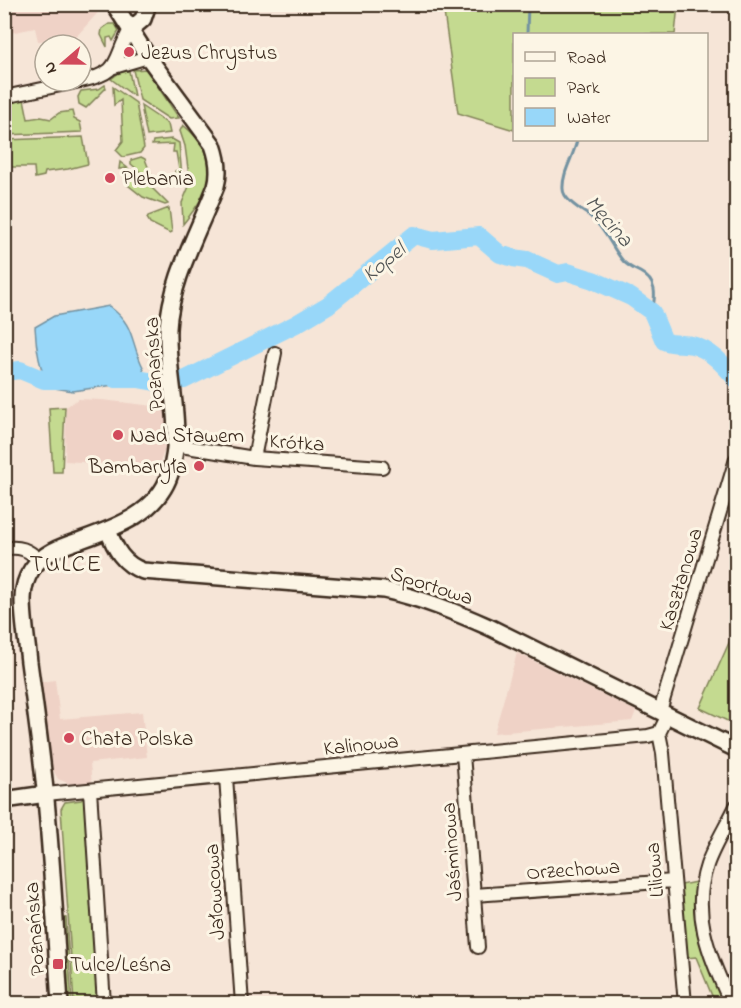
<svg xmlns="http://www.w3.org/2000/svg" width="741" height="1008" font-family="'Indie Flower',sans-serif">
  <style>
    .built { fill: #efd2c6 }
    .green { fill: #c4da90; stroke: #808257; stroke-width: 1.5 }
    .water { fill: #98d7f9; stroke: #7392a1; stroke-width: 1.5 }
    .lines { fill: none; stroke-linecap: round; stroke-linejoin: round }
    .stream { stroke: #7392a1; stroke-width: 3 }
    .river { stroke: #98d7f9; stroke-width: 18 }
    .minor-casing { stroke: #3b2a1e; stroke-width: 16 }
    .tertiary-casing { stroke: #3b2a1e; stroke-width: 20 }
    .minor { stroke: #fcf5e5; stroke-width: 12 }
    .tertiary { stroke: #fcf5e5; stroke-width: 15 }
    .poi-dot { fill: #d1495b; stroke: #fcf5e5; stroke-width: 2 }
    .labels { text-anchor: middle; stroke-width: 6; stroke-linejoin: round; paint-order: stroke }
    .poi-label { font-size: 21px; fill: #3b2a1e; stroke: #fcf5e5; text-anchor: start }
    .street-label { font-size: 21px; fill: #3b2a1e; stroke: #fcf5e5 }
    .water-label { font-size: 22px; font-style: italic; fill: #525555; stroke: #fcf5e5 }
    .quarter-label { font-size: 24px; letter-spacing: 1.5px; fill: #3b2a1e; stroke: #fcf5e5 }
  </style>
  <rect width="100%" height="100%" fill="#f6e5d7"/>
  <filter id="ink" filterUnits="userSpaceOnUse"><feTurbulence type="fractalNoise" baseFrequency=".0167" numOctaves="2"/><feDisplacementMap in="SourceGraphic" scale="12" xChannelSelector="R" yChannelSelector="G"/><feConvolveMatrix kernelMatrix="1 2 1 2 8 2 1 2 1" color-interpolation-filters="sRGB"/></filter>
  <g filter="url(#ink)">
    <!-- built -->
    <path class="built" d="M101,5L103,7L74,39L38,41L35,28L5,34V5Z
      M78,399L102,400L171,408L165,449L158,467L65,461L66,407Z
      M517,653L636,711L632,721L494,733Z
      M55,680L60,719L142,712L147,757L90,763L92,785L71,787L70,784L58,779L51,766L41,682Z"/>
    <!-- green -->
    <path class="green" d="M443,5V4L678,5L675,34H514V130L458,113Z
      M109,24H115L119,31L113,41L111,37L107,38V47L101,35L102,29Z
      M146,69L179,118L169,119L140,100L133,70Z
      M129,71L134,96L111,79L120,72Z
      M105,85L106,88L86,108L79,104L78,97L81,91L99,89Z
      M113,87L136,103L144,148L140,153L123,157L116,150L123,141L121,100L114,105Z
      M24,99L28,119L41,117L51,119L59,113L72,111L74,119L80,122L82,132L5,135V103Z
      M141,106L168,124L170,133L147,136Z
      M183,125C225,159 214,186 183,224L182,203L190,184L185,146L180,131Z
      M83,137L88,164L68,169L45,172L44,176L35,178L34,167H5V140Z
      M172,139L179,143L182,177H176L175,171L179,170L176,152H173L174,144L152,145L153,141Z
      M141,157L145,159L152,177L149,179L131,164V160Z
      M120,162L147,183L168,204L165,205L143,197L128,185L126,168L119,169Z
      M169,208L172,232L170,233L150,223L147,218L148,216Z
      M65,407L62,472H53L49,408Z
      M736,627V725L700,708Z
      M86,796L101,1003H74L61,809L65,802L81,800Z
      M696,882C691,929 706,959 725,1000L723,1003H715L696,957L686,958L681,885Z
      M59,917L66,918L72,1003H65Z"/>
    <!-- water -->
    <path class="water" d="M109,306C137,327 129,341 144,369L138,379L134,382L73,391L48,387C39,367 36,349 35,327L54,316Z"/>
    <g class="lines">
      <!-- stream -->
      <path class="stream" d="M527,34L528,4
        M577,140C574,156 562,172 563,189C563,200 583,211 591,217C606,229 612,249 624,262C629,267 634,269 640,272C657,281 656,295 652,312"/>
      <!-- river -->
      <path class="river" d="M4,372L20,370L44,380H70
        M115,379H138L155,382L184,380L296,324L328,305L414,235L433,240L479,236L500,254L513,258L527,260L558,274L568,272L593,280L631,297L652,312L664,341C673,345 682,343 692,345C710,349 725,366 736,379"/>
      <defs>
        <path id="minor" d="M114,67L148,57
          M81,81C123,72 112,61 130,30
          M4,97L80,81
          M175,445L254,458L382,467
          M254,458L275,353
          M4,549C19,545 29,550 39,560
          M660,711L736,459
          M659,733L663,753L685,1004
          M463,754L478,947
          M226,777L242,1004
          M90,790L104,1004
          M46,794L648,736L659,733L668,715
          M474,895L674,881
          M731,1004C711,958 690,916 707,865C714,845 727,825 736,806"/>
        <path id="tertiary" d="M130,30L143,19L148,4
          M108,530C115,549 123,564 143,571L384,590C421,598 455,612 489,627L736,749
          M4,800L46,794
          M60,1004C55,926 52,848 43,771C39,735 34,699 29,662C27,642 23,620 23,599C23,588 26,578 32,569C43,553 60,547 78,541C114,528 157,514 170,474C185,426 166,377 168,329C170,281 199,231 216,186C220,172 218,159 213,145L148,57L114,4"/>
      </defs>
      <!-- minor casing -->
      <use href="#minor" class="minor-casing"/>
      <!-- tertiary casing -->
      <use href="#tertiary" class="tertiary-casing"/>
      <!-- minor -->
      <use href="#minor" class="minor"/>
      <!-- tertiary -->
      <use href="#tertiary" class="tertiary"/>
    </g>
  </g>
  <!-- markers -->
  <g class="poi-dot">
    <circle cx="129" cy="52" r="6"/>
    <circle cx="110" cy="178" r="6"/>
    <circle cx="118" cy="435" r="6"/>
    <circle cx="199" cy="466" r="6"/>
    <circle cx="69" cy="738" r="6"/>
    <rect x="52" y="958" width="12" height="12" rx="3"/>
  </g>
  <g class="labels">
    <!-- poi labels -->
    <g class="poi-label">
      <text x="141" y="59">Jezus Chrystus</text>
      <text x="122" y="185">Plebania</text>
      <text x="130" y="442">Nad Stawem</text>
      <text x="187" y="473" text-anchor="end">Bambaryła</text>
      <text x="81" y="745">Chata Polska</text>
      <text x="70" y="971">Tulce/Leśna</text>
    </g>
    <!-- street labels -->
    <g class="street-label">
      <text transform="translate(153 364) rotate(-93)" y="7">Poznańska</text>
      <text transform="translate(297 442) rotate(4)" y="7">Krótka</text>
      <text transform="translate(680 579) rotate(-73)" y="7">Kasztanowa</text>
      <text transform="translate(432 585) rotate(18)" y="7">Sportowa</text>
      <text transform="translate(361 744) rotate(-6)" y="7">Kalinowa</text>
      <text transform="translate(451 852) rotate(-94)" y="7">Jaśminowa</text>
      <text transform="translate(573 869) rotate(-4)" y="7">Orzechowa</text>
      <text transform="translate(654 870) rotate(-95)" y="7">Liliowa</text>
      <text transform="translate(214 892) rotate(-94)" y="7">Jałowcowa</text>
      <text transform="translate(34 929) rotate(-94)" y="7">Poznańska</text>
    </g>
    <!-- water labels -->
    <g class="water-label">
      <text transform="translate(610 220) rotate(49)" y="8">Męcina</text>
      <text transform="translate(383 261) rotate(-39)" y="8">Kopel</text>
    </g>
    <!-- quarter labels -->
    <g class="quarter-label">
      <text x="66" y="571">TULCE</text>
    </g>
  </g>
  <!-- margin -->
  <rect width="741" height="1008" fill="none" stroke="#fcf5e5" stroke-width="24"/>
  <rect x="12" y="12" width="717" height="984" fill="none" stroke="#3b2a1e" stroke-width="2" filter="url(#ink)"/>
  <!-- legend -->
  <rect x="513" y="33" width="195" height="108" fill="#fcf5e5" stroke="#afa495" stroke-width="1.5"/>
  <rect x="525" y="52" width="30" height="9" fill="#fcf5e5" stroke="#afa495" stroke-width="1.5"/>
  <text x="567" y="63" font-size="18" fill="#3b2a1e">Road</text>
  <rect x="525" y="78" width="30" height="18" fill="#c4da90" stroke="#afa495" stroke-width="1.5"/>
  <text x="567" y="93" font-size="18" fill="#3b2a1e">Park</text>
  <rect x="525" y="108" width="30" height="18" fill="#98d7f9" stroke="#afa495" stroke-width="1.5"/>
  <text x="567" y="123" font-size="18" fill="#3b2a1e">Water</text>
  <!-- north arrow -->
  <g transform="translate(63 63) rotate(250)"><circle r="28" fill="#fcf5e5" stroke="#afa495" stroke-width="1.5"/>
  <path d="M0-4.5L10 22L0 15L-10 22Z" fill="#d1495b"/>
  <text y="-9" font-size="16" font-weight="bold" text-anchor="middle" fill="#3b2a1e">N</text>
  </g>
</svg>
